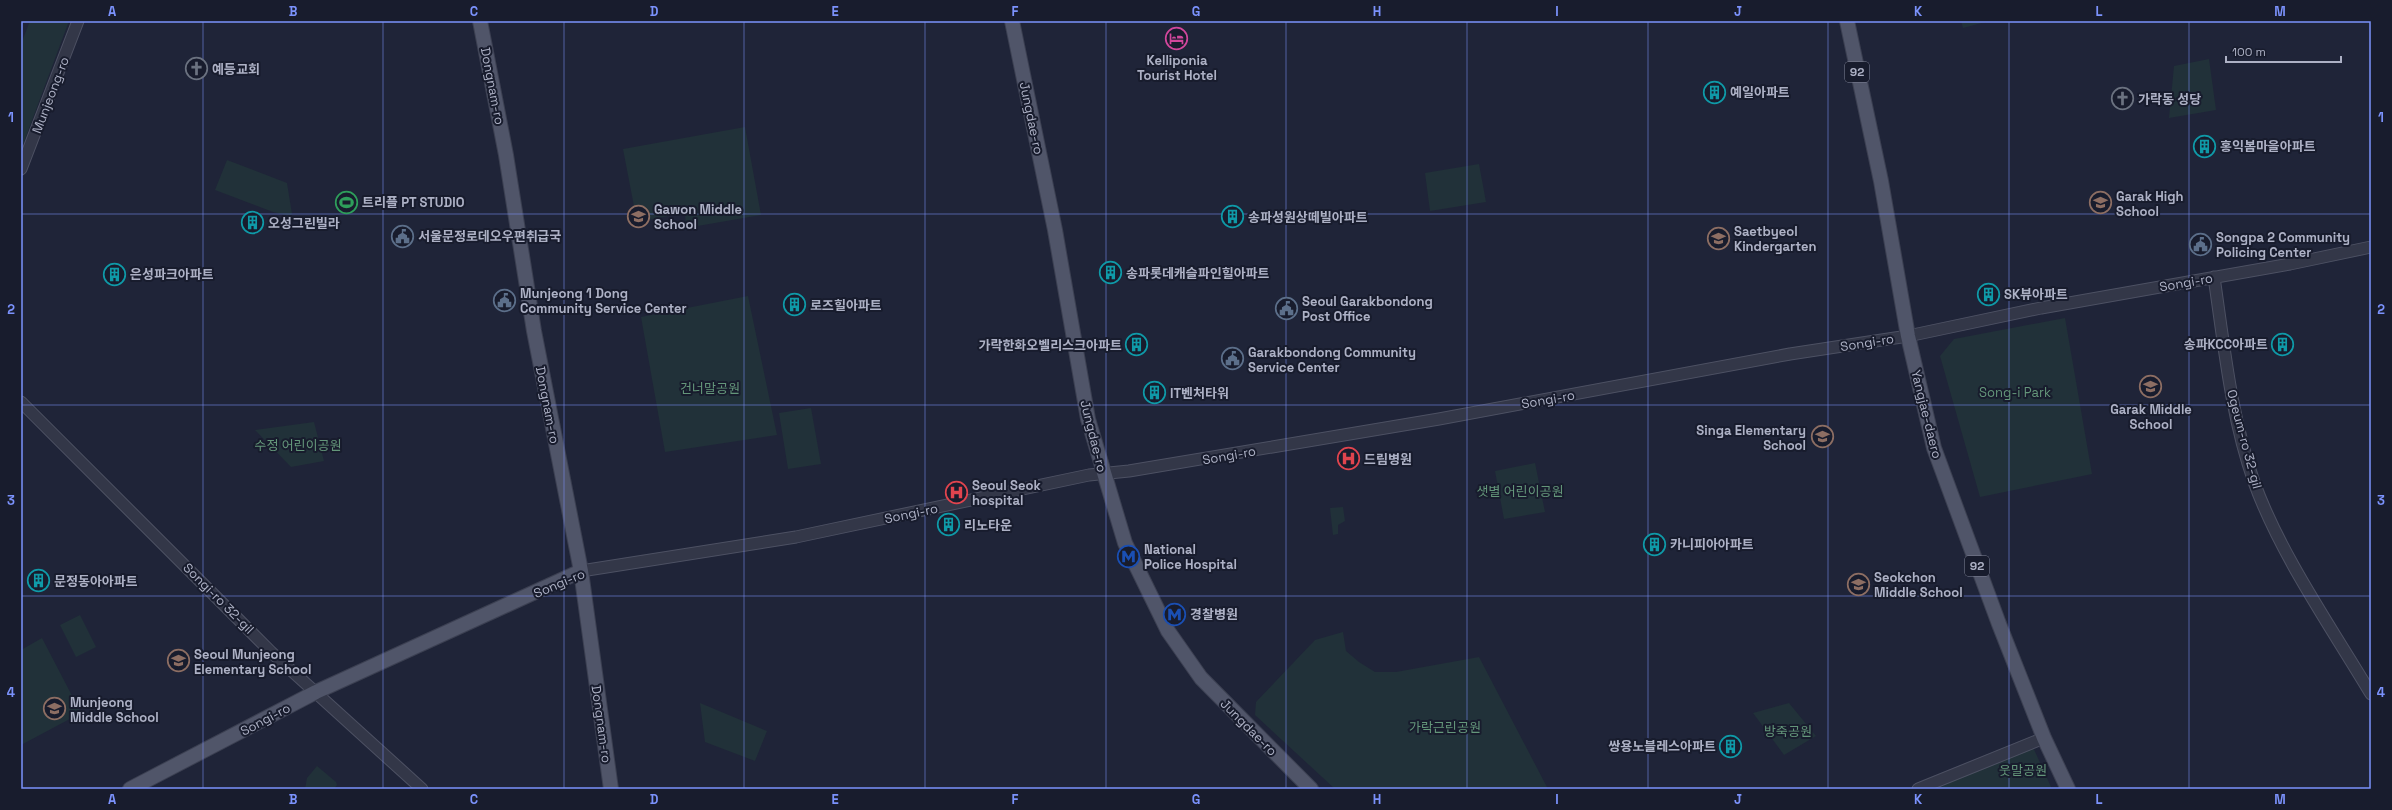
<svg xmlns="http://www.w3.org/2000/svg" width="2392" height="810" font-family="'Space Grotesk','Noto Sans KR',sans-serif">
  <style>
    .green { fill: #213139 }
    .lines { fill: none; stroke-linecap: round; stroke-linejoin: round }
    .minor-casing { stroke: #4d5163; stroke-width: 13 }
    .major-casing { stroke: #3c4052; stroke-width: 16 }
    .minor { stroke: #333748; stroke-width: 11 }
    .major { stroke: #505569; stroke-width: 14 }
    .grid { fill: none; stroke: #7b92fc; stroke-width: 1; stroke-opacity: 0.55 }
    .labels { text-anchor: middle; stroke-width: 4; stroke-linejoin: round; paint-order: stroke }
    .shield { fill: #181c2d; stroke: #808497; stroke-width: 1 }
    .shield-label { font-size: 12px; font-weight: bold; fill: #adb1c5 }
    .poi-label { font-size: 13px; font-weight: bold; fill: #adb1c5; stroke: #181c2d; text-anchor: start }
    .street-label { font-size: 13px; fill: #adb1c5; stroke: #181c2d }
    .park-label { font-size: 13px; fill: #64967a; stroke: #181c2d }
    .neatline { fill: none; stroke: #7b92fc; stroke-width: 1.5 }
    .grid-label { font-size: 13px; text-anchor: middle; font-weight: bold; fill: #7b92fc }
  </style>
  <rect width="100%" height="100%" fill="#1f2438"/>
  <!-- green -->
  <path class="green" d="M30,21H69L21,150V44Z
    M1961,21H1989L1963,28Z
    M2209,59L2216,110L2169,118L2174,66Z
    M745,127L761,215L686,228L685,213L637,222L623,149Z
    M227,160L287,183L292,214L290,216L273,212L215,190Z
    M1479,164L1486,202L1430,211L1425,173Z
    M748,296L777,435L665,452L641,317Z
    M2065,318L2092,474L1980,497L1940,356L1954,339Z
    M811,408L821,464L788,469L779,413Z
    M314,422L324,461L291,467L255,430Z
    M1535,463L1545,512L1504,519L1495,471Z
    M1343,507L1345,521L1338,525V534L1333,535L1330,508Z
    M80,615L96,647L76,657L60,625Z
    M1343,632L1346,651L1359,662L1375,672H1396L1479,657L1548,789H1335L1255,715L1256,702L1315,640Z
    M42,638L81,713L21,745V650Z
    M700,703L767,731L755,761L705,742Z
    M1789,703L1816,736L1784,755L1753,713Z
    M2032,745L2052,789H1936Z
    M317,766L336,782L337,785L334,789H305L307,778Z"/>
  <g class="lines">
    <defs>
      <path id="minor" d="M21,169L78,21
        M2214,277C2224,345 2231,417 2254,482C2280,554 2331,627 2371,694
        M21,402L271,652L422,789
        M581,571L796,537L1089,475L1129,471L1439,419L1790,354L1908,336L2041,308L2290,264L2371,247
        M1918,789L2044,738"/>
      <path id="major" d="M480,21L506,155L534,331L581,571L611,789
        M1012,21L1055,230L1088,419L1125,543L1168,631L1201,678L1311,789
        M1847,21L1881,181L1908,336L1934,448L1999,624L2044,738L2068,789
        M130,789L316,692L581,571"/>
    </defs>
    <!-- minor casing -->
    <use href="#minor" class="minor-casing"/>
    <!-- major casing -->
    <use href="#major" class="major-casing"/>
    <!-- minor -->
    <use href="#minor" class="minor"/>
    <!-- major -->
    <use href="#major" class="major"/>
  </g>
  <!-- grid -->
  <path class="grid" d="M203,21V789M383,21V789M564,21V789M744,21V789M925,21V789M1106,21V789M1286,21V789M1467,21V789M1648,21V789M1828,21V789M2009,21V789M2189,21V789M21,214H2371M21,405H2371M21,596H2371"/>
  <!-- icons -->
  <defs>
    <symbol id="hotel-ring" viewBox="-11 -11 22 22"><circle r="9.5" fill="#181c2d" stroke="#d1479c" stroke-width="1.5"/><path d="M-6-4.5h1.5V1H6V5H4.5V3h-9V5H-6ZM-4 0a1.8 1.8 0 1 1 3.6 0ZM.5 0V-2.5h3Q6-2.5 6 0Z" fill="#d1479c"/></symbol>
    <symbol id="church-ring" viewBox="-11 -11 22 22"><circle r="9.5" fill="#181c2d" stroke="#6b7280" stroke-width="1.5"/><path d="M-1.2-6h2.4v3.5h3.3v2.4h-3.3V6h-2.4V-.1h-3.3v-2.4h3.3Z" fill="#6b7280"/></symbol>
    <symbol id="building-ring" viewBox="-11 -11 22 22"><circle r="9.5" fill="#181c2d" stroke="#0f9aa8" stroke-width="1.5"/><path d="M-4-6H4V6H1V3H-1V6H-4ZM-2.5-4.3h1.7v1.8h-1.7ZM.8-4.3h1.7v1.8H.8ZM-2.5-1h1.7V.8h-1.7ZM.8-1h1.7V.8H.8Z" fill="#0f9aa8"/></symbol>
    <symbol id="stadium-ring" viewBox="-11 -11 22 22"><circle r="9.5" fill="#181c2d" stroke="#2e9e5b" stroke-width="1.5"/><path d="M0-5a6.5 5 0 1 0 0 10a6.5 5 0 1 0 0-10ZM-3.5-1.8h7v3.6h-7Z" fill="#2e9e5b"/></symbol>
    <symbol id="school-ring" viewBox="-11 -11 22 22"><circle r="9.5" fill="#181c2d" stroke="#8d6e63" stroke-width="1.5"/><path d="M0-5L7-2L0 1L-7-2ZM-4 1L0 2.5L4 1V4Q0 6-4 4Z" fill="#8d6e63"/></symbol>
    <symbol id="civic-ring" viewBox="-11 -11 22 22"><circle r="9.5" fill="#181c2d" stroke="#5c6f8a" stroke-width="1.5"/><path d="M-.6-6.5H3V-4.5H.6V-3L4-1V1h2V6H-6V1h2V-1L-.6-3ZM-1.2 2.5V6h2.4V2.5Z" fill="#5c6f8a"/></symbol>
    <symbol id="hospital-ring" viewBox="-11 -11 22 22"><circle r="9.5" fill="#181c2d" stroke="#e0444e" stroke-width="1.5"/><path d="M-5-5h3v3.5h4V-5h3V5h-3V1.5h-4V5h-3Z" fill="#e0444e"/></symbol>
    <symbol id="metro-ring" viewBox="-11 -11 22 22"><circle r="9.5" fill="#181c2d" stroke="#1a4fb4" stroke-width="1.5"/><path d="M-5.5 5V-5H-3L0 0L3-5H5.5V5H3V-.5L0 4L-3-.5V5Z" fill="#1a4fb4"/></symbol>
  </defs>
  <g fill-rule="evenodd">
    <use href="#hotel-ring" x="1164" y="26" width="25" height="25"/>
    <use href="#church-ring" x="184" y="56" width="25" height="25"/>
    <use href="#building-ring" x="1702" y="80" width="25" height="25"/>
    <use href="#church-ring" x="2110" y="86" width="25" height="25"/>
    <use href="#building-ring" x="2192" y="134" width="25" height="25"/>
    <use href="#stadium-ring" x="334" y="190" width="25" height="25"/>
    <use href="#school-ring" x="2088" y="190" width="25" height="25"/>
    <use href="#school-ring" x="626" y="204" width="25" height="25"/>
    <use href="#building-ring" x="1220" y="204" width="25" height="25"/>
    <use href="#building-ring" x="240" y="210" width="25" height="25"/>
    <use href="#civic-ring" x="390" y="224" width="25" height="25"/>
    <use href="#school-ring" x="1706" y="226" width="25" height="25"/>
    <use href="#civic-ring" x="2188" y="232" width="25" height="25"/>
    <use href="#building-ring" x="1098" y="260" width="25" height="25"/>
    <use href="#building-ring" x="102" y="262" width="25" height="25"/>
    <use href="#building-ring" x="1976" y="282" width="25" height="25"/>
    <use href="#civic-ring" x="492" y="288" width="25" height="25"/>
    <use href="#building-ring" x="782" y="292" width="25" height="25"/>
    <use href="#civic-ring" x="1274" y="296" width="25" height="25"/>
    <use href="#building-ring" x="2270" y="332" width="25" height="25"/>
    <use href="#building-ring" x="1124" y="332" width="25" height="25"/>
    <use href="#civic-ring" x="1220" y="346" width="25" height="25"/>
    <use href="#school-ring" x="2138" y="374" width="25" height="25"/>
    <use href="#building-ring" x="1142" y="380" width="25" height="25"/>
    <use href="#school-ring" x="1810" y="424" width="25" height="25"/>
    <use href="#hospital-ring" x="1336" y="446" width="25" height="25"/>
    <use href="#hospital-ring" x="944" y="480" width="25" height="25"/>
    <use href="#building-ring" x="936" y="512" width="25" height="25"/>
    <use href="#building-ring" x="1642" y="532" width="25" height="25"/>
    <use href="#metro-ring" x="1116" y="544" width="25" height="25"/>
    <use href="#building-ring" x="26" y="568" width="25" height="25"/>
    <use href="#school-ring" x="1846" y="572" width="25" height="25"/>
    <use href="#metro-ring" x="1162" y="602" width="25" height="25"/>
    <use href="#school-ring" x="166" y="648" width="25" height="25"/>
    <use href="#school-ring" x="42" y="696" width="25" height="25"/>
    <use href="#building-ring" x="1718" y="734" width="25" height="25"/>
  </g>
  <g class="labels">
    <!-- shield labels -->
    <g class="shield">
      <rect x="1845" y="62" width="24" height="20" rx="3"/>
      <rect x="1965" y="556" width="24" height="20" rx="3"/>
    </g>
    <g class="shield-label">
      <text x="1857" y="76">92</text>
      <text x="1977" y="570">92</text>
    </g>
    <!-- poi labels -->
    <g class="poi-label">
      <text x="1177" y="65" text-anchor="middle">Kelliponia<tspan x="1177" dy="15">Tourist Hotel</tspan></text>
      <text x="212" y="74">예등교회</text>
      <text x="1730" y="97">예일아파트</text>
      <text x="2138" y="104">가락동 성당</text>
      <text x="2220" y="151">홍익봄마을아파트</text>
      <text x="2116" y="201">Garak High<tspan x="2116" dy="15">School</tspan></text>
      <text x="362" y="207">트리플 PT STUDIO</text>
      <text x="654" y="214">Gawon Middle<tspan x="654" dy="15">School</tspan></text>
      <text x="1248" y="222">송파성원상떼빌아파트</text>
      <text x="268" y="228">오성그린빌라</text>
      <text x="1734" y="236">Saetbyeol<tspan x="1734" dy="15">Kindergarten</tspan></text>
      <text x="418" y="241">서울문정로데오우편취급국</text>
      <text x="2216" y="242">Songpa 2 Community<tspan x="2216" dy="15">Policing Center</tspan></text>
      <text x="1126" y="278">송파롯데캐슬파인힐아파트</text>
      <text x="130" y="279">은성파크아파트</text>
      <text x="520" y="298">Munjeong 1 Dong<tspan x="520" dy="15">Community Service Center</tspan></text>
      <text x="2004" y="299">SK뷰아파트</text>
      <text x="1302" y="306">Seoul Garakbondong<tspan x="1302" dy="15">Post Office</tspan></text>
      <text x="810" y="310">로즈힐아파트</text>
      <text x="2268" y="349" text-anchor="end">송파KCC아파트</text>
      <text x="1122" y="350" text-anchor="end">가락한화오벨리스크아파트</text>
      <text x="1248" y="357">Garakbondong Community<tspan x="1248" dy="15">Service Center</tspan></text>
      <text x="1170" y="398">IT벤처타워</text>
      <text x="2151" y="414" text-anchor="middle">Garak Middle<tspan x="2151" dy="15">School</tspan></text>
      <text x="1806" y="435" text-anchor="end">Singa Elementary<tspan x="1806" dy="15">School</tspan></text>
      <text x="1364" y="464">드림병원</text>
      <text x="972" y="490">Seoul Seok<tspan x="972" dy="15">hospital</tspan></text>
      <text x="964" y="530">리노타운</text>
      <text x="1670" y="549">카니피아아파트</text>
      <text x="1144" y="554">National<tspan x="1144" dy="15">Police Hospital</tspan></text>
      <text x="1874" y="582">Seokchon<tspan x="1874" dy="15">Middle School</tspan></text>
      <text x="54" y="586">문정동아아파트</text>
      <text x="1190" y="619">경찰병원</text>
      <text x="194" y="659">Seoul Munjeong<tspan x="194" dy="15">Elementary School</tspan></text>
      <text x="70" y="707">Munjeong<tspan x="70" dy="15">Middle School</tspan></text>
      <text x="1716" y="751" text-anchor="end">쌍용노블레스아파트</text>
    </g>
    <!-- street labels -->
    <g class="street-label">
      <text transform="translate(493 86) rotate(79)" y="5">Dongnam-ro</text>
      <text transform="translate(50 95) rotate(-69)" y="5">Munjeong-ro</text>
      <text transform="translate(1032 118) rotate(78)" y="5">Jungdae-ro</text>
      <text transform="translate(2186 282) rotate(-10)" y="5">Songi-ro</text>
      <text transform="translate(1867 342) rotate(-9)" y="5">Songi-ro</text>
      <text transform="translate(1548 399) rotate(-10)" y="5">Songi-ro</text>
      <text transform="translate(548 405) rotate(79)" y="5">Dongnam-ro</text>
      <text transform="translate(1927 414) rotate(76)" y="5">Yangjae-daero</text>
      <text transform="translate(1094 436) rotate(76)" y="5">Jungdae-ro</text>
      <text transform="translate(2245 439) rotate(75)" y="5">Ogeum-ro 32-gil</text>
      <text transform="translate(1229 455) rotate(-10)" y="5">Songi-ro</text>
      <text transform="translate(911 513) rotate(-12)" y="5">Songi-ro</text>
      <text transform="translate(559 583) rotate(-23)" y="5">Songi-ro</text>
      <text transform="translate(219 598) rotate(45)" y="5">Songi-ro 32-gil</text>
      <text transform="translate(265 719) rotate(-28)" y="5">Songi-ro</text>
      <text transform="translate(602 724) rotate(82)" y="5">Dongnam-ro</text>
      <text transform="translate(1249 727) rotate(45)" y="5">Jungdae-ro</text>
    </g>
    <!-- park labels -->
    <g class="park-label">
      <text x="710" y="393">건너말공원</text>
      <text x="2015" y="397">Song-i Park</text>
      <text x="298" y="450">수정 어린이공원</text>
      <text x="1520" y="496">샛별 어린이공원</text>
      <text x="1445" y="732">가락근린공원</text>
      <text x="1788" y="736">방죽공원</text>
      <text x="2023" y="775">웃말공원</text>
    </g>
  </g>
  <!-- border -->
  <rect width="2392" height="810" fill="none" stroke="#181c2d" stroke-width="44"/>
  <!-- scale -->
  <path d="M2226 56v6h115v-6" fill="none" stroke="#adb1c5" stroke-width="2"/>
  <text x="2232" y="56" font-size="12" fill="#adb1c5" stroke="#181c2d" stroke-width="3" paint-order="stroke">100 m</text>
  <rect x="22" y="22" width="2348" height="766" class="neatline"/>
  <g class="grid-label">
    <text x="112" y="16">A</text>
    <text x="293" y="16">B</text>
    <text x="474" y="16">C</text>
    <text x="654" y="16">D</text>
    <text x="835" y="16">E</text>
    <text x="1015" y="16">F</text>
    <text x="1196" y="16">G</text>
    <text x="1377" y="16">H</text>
    <text x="1557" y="16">I</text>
    <text x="1738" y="16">J</text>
    <text x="1918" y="16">K</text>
    <text x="2099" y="16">L</text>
    <text x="2280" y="16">M</text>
    <text x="11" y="122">1</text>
    <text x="2381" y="122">1</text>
    <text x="11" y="314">2</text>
    <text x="2381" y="314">2</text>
    <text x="11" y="505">3</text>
    <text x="2381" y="505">3</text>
    <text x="11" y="697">4</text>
    <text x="2381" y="697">4</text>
    <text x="112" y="804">A</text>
    <text x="293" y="804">B</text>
    <text x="474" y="804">C</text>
    <text x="654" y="804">D</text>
    <text x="835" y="804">E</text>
    <text x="1015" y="804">F</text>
    <text x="1196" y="804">G</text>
    <text x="1377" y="804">H</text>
    <text x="1557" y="804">I</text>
    <text x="1738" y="804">J</text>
    <text x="1918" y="804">K</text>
    <text x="2099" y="804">L</text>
    <text x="2280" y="804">M</text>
  </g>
</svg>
